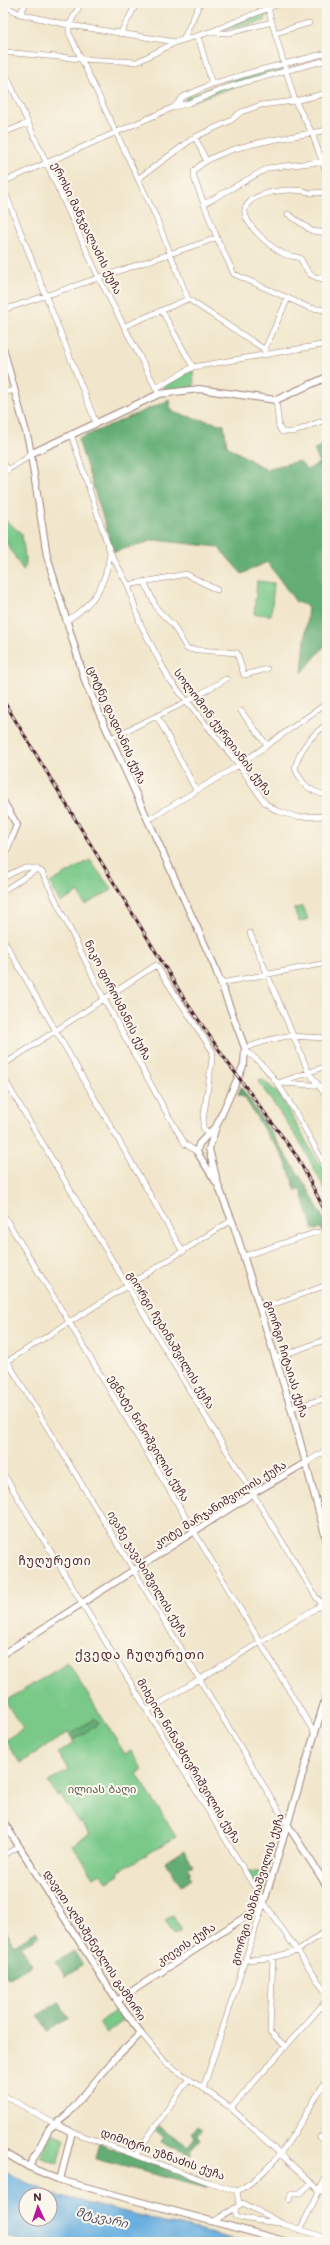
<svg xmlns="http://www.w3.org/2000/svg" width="330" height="2245" font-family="Mali,'Noto Sans Georgian',sans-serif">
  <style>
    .green { fill: #7ac989; stroke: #62745a }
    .forest { fill: #63ad75; stroke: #566650 }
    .water { fill: #69afdf; stroke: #5a6785; fill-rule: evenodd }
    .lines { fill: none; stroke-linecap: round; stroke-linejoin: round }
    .minor-casing { stroke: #9e827b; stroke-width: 6 }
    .major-casing { stroke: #9e827b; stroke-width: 8 }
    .highway-casing { stroke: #9e827b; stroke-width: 8 }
    .minor { stroke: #fff; stroke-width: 5 }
    .major { stroke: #fff; stroke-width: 6 }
    .highway { stroke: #fff; stroke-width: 7 }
    .rail-casing { stroke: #4a1f2b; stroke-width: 3 }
    .rail { stroke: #fbf7ec; stroke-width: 1.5; stroke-dasharray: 4.5; stroke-linecap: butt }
    .labels { text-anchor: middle; stroke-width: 4; stroke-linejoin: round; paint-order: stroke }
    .street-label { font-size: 11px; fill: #4a1f2b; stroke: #fbf7ec }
    .park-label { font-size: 11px; fill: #5b5a4c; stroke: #fbf7ec }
    .neighbourhood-label { font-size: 12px; letter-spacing: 1px; fill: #4a1f2b; stroke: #fbf7ec }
    .water-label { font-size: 12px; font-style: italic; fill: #55516a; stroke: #fbf7ec }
    .quarter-label { font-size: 13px; letter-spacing: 1px; fill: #4a1f2b; stroke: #fbf7ec }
  </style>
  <rect width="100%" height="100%" fill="#fbf7ec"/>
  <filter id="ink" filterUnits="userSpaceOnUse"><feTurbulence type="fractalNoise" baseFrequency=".025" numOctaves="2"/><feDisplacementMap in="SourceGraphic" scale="8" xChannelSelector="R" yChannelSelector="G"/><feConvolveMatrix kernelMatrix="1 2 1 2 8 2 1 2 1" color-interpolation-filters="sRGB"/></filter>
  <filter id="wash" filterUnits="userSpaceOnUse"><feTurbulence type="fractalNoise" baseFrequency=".012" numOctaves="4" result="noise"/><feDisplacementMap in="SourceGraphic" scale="16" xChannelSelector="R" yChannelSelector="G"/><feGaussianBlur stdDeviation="0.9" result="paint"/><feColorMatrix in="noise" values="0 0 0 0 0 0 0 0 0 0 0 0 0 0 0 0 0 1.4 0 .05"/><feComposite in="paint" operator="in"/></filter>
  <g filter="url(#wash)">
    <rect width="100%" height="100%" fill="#f1e6cb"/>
    <!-- green -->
    <path class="green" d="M263,14L267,16L264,21L219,32L220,29Z
      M283,65L284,70L187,103L185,98L216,85Z
      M193,370L194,387L164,391L163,386Z
      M3,518L22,534L26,565L23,570L3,537Z
      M257,581L274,583L271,615L254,614Z
      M90,860L112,890L85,905L79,892L60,903L50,883Z
      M303,906L308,919L299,922L294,909Z
      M263,1080L279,1094L316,1159L327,1168V1194L302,1145L258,1081Z
      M68,1663L125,1754L131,1751L143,1770L137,1774L176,1837L118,1872L119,1875L107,1882L101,1873L94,1877L72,1845L90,1834L82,1823L80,1824L60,1794L57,1796L48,1782L69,1770L58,1753L74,1743L69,1732L20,1763L5,1740L23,1729L5,1701Z
      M250,1871L270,1874L264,1894L262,1895L247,1872Z
      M173,1915L182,1931L174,1935L165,1920Z
      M116,2010L124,2020L107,2033L99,2023Z
      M52,2133L65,2138L58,2164L39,2157Z"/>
    <!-- forest -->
    <path class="forest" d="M169,400L170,408L175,413L224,425L227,446L265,469L299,461L307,470L319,463L314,449L327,444V643L302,673L308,606L296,602L267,562L242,574L218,547L155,540L114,552L78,439Z
      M241,1087L307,1187L327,1226V1241L321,1228L313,1230L301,1190L296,1191L285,1160L272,1139L270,1140L245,1098L238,1095Z
      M95,1718L99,1724L73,1740L70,1735Z
      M184,1850L193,1865L188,1868L190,1872L188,1874L191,1879L181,1886L165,1862Z
      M3,1926L14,1945L37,1931L40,1936L21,1947L32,1965L8,1979L5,1973L3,1974Z
      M74,1951L83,1965L65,1977L56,1962Z
      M59,2002L69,2018L48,2031L38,2015Z
      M159,2126L188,2146L195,2137L192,2134L198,2126L203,2129L198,2134L201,2138L190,2150L193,2152L192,2154L161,2142L164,2136L155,2131Z
      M99,2143L208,2184L206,2188L95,2159Z"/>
    <!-- water -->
    <path class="water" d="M3,2171L50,2193L244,2242H26L3,2236ZM26,2195H50V2219H26Z"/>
  </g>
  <g filter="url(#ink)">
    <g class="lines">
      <defs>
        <path id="minor" d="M81,3L69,25V33L156,217L188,299L264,349
          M3,5L20,14L69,25L176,42L210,32L281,3
          M268,9L295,101L312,133L327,175
          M20,14L26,3
          M210,32L229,33L272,22
          M275,33L309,23
          M120,34L137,3
          M198,36L212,84
          M183,40L200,3
          M3,52L81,59L137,62L176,42
          M3,68L99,278L159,394
          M174,107L183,97L212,84L256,71L327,53
          M327,130C291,138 218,144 194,171V178L217,238L234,274L310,308L327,310
          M3,133L28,123
          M195,137L206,160
          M139,178L195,137L230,121L241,112L261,105L295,101L327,93
          M3,182L174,107C192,104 207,95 223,89C258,78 292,69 327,60
          M3,187L96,423
          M307,192C292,187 251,191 245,209C242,223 271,247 282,253C287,256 294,256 300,258C310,274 305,275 327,280
          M311,193L327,192
          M204,204L268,168L327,161
          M288,214L312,231L327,233
          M3,310L217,238
          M162,311L193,367
          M125,326L188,299
          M264,351L288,298
          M156,388L193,367L327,344
          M3,393L14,390
          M276,400L279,427L282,432H294L327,419
          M71,434L110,552L128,585L140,623L169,679L239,765L265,803L277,811L297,817L327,816
          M3,462L8,470
          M3,473L25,459L30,454
          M144,581L157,609L173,625L187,649L237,653L244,675L267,669
          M128,585L186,574L217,590
          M66,621C94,604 106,585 110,553
          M241,711L267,745
          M157,716L196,790
          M327,724C311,736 300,748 295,768C302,784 309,792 327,795
          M111,738L188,701L226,679
          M148,820L239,765L327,703
          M3,878C19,870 25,863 42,872L104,999L165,1110L185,1144L197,1152
          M3,891L37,869
          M250,933L308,1071L327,1097
          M3,939L183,1252
          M221,983L327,963
          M245,1048L269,1040L287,1036L327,1038
          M245,1051C278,1070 304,1130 324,1163L327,1164
          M3,1065L156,965L213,1052L203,1121V1127L208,1134
          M3,1077L187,1386L316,1597L327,1610
          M278,1083L327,1066
          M281,1083L327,1086
          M3,1214L69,1322L315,1734
          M244,1256L317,1232
          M261,1309L327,1285
          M3,1354L287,1824
          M276,1358L327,1339
          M3,1364L232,1220
          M291,1408L327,1398
          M307,1462L327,1450
          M3,1473L263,1901L327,1994
          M320,1515L327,1512
          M147,1711L318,1607L327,1597
          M3,1856L19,1846
          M273,1957L270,2032L286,2047
          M245,1960L270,1958L297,1951L327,1930
          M141,2033L166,2063L231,2108L319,2190L327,2193
          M203,2089L264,1902
          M3,2095L55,2124
          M231,2108L327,2000
          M70,2131L208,2182L237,2191
          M320,2137L327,2141
          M136,2154L188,2080
          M237,2191C280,2169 302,2118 327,2079
          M237,2191L239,2204
          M289,2200L293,2193H300L312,2183
          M235,2208L236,2215C240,2220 269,2221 278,2223
          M214,2221L243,2203L283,2224L327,2238
          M300,2230L327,2175"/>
        <path id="major" d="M3,348L29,443L47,556L86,684L214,965L245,1048L244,1064L216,1127L209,1149L218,1185
          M30,454L159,394L199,389L276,400L327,377
          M3,801L17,825L3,858
          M214,1128L199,1144L197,1152L218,1185L234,1226L291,1408L327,1542
          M3,1654L257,1491L307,1462
          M3,1821L117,2001L141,2033L116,2057L68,2114L49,2129L29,2167
          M287,1824L327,1886
          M117,2001L257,1909L264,1902L327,1693
          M55,2124L70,2131L71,2136L60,2180
          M3,2152L29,2167L60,2180L288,2242"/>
        <path id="highway" d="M3,2241L7,2242"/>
      </defs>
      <!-- minor casing -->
      <use href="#minor" class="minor-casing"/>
      <!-- major casing -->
      <use href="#major" class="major-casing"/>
      <!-- highway casing -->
      <use href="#highway" class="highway-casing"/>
      <!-- minor -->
      <use href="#minor" class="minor"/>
      <!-- major -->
      <use href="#major" class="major"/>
      <!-- highway -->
      <use href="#highway" class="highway"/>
      <defs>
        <path id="rail" d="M3,700L185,1000L228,1063L298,1158L327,1215"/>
      </defs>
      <!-- rail casing -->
      <use href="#rail" class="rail-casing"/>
      <!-- rail -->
      <use href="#rail" class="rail"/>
    </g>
  </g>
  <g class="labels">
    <!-- street labels -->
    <g class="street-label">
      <text transform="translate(87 228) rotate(64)" y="4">ეროსი მანჯგალაძის ქუჩა</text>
      <text transform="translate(117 725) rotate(66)" y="4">ცოტნე დადიანის ქუჩა</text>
      <text transform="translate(223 732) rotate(53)" y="4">სოლომონ ქურდიანის ქუჩა</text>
      <text transform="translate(118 1000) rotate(63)" y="4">ნიკო ფიროსმანის ქუჩა</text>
      <text transform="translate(171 1340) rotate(59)" y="4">გიორგი ჩუბინაშვილის ქუჩა</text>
      <text transform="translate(287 1359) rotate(73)" y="4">გიორგი ჩიტაიას ქუჩა</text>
      <text transform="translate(149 1438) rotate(59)" y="4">ეგნატე ნინოშვილის ქუჩა</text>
      <text transform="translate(220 1504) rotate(-32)" y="4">კოტე მარჯანიშვილის ქუჩა</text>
      <text transform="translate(148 1574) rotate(59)" y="4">ივანე ჯავახიშვილის ქუჩა</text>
      <text transform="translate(189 1761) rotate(59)" y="4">მიხეილ წინამძღვრიშვილის ქუჩა</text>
      <text transform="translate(257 1889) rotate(-73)" y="4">გიორგი მაზნიაშვილის ქუჩა</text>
      <text transform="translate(186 1944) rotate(-33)" y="4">კიევის ქუჩა</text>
      <text transform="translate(95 1945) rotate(57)" y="4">დავით აღმაშენებლის გამზირი</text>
      <text transform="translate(163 2154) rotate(20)" y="4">დიმიტრი უზნაძის ქუჩა</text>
    </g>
    <!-- park labels -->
    <g class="park-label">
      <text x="102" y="1793">ილიას ბაღი</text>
    </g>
    <!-- neighbourhood labels -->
    <g class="neighbourhood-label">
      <text x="55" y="1565">ჩუღურეთი</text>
    </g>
    <!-- water labels -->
    <g class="water-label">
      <text transform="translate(102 2218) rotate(14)" y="4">მტკვარი</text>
    </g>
    <!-- quarter labels -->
    <g class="quarter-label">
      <text x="140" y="1659">ქვედა ჩუღურეთი</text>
    </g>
  </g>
  <!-- margin -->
  <rect width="330" height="2245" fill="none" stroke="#fbf7ec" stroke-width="16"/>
  <!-- north arrow -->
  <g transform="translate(38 2207) rotate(357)"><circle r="19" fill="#fbf7ec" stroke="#b4a19f"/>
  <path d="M0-3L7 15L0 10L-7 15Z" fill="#b5179e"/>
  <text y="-6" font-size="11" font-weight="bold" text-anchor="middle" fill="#4a1f2b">N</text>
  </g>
</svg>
